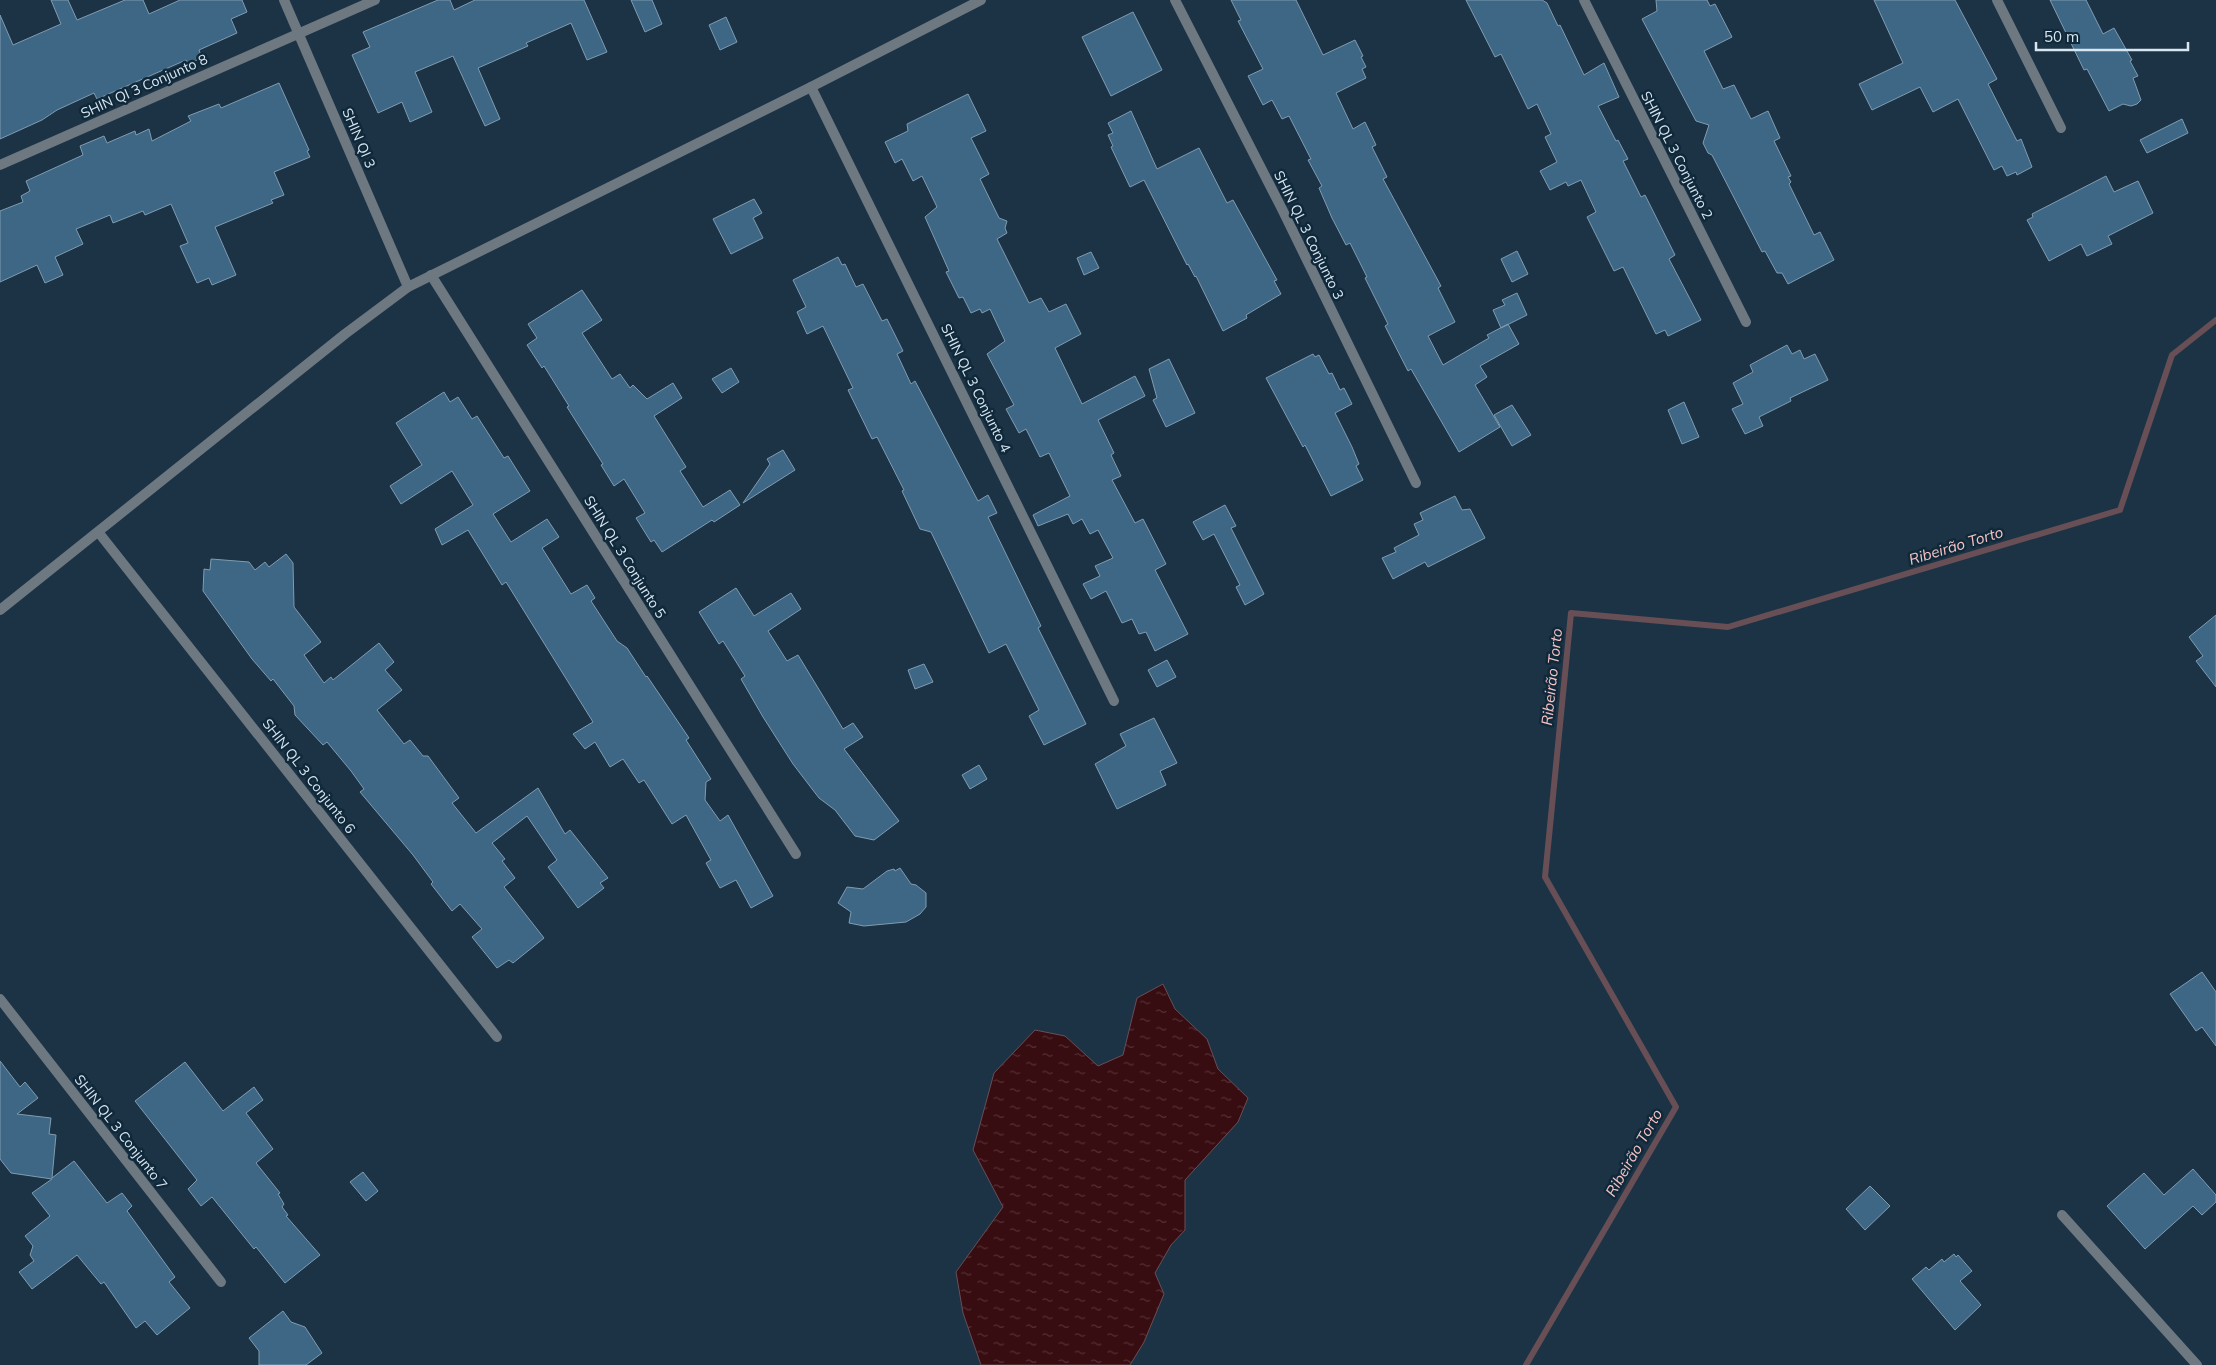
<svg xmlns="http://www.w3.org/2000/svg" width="2216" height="1365" font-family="Mulish,sans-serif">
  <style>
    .water { fill: url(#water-ripples); stroke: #684e55 }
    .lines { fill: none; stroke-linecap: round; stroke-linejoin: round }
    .stream { stroke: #684e55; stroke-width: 6 }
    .building { fill: #3d6785; stroke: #809cb1 }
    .minor { stroke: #6d7881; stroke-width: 10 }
    .tertiary { stroke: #6d7881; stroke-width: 10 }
    .labels { text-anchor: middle; stroke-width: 5; stroke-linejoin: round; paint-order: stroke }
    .street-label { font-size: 14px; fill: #d8e6f2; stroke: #10293a }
    .water-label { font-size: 15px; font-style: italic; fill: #f7c3c4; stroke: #10293a }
  </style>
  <defs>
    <pattern id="water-ripples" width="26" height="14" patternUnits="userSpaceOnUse" patternTransform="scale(1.25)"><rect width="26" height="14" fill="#380d12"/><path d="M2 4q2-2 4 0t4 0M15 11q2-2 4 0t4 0" fill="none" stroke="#543035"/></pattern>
  </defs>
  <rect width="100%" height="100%" fill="#1b3345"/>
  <!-- water -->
  <path class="water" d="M1163,984L1175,1009L1207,1039L1218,1069L1248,1098L1238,1122L1185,1180V1230L1171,1245L1155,1273L1164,1294L1144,1342L1130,1365H981L963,1313L956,1272L1003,1207L973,1150L994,1073L1035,1030L1065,1036L1098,1066L1123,1055L1137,998Z"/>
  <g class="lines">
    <!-- stream -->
    <path class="stream" d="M1526,1365L1676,1107L1545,877L1571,613L1728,627L2120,510L2172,355L2216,320"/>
  </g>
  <!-- building -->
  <path class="building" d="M51,0H68L77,20L125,0H143L149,14L180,0H242L247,12L231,19L237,33L199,50L202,58L188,64L186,60L97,99L94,93L57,110L42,120L0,139V15L13,45L61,24Z
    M438,0H450L454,10L475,0H584L607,52L587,60L571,23L526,43L528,46L478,68L500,119L485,126L453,56L415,72L432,112L410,122L402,102L378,113L352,55L370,47L363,32Z
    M631,0H652L662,24L645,32Z
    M1231,0H1296L1323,55L1355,40L1363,56L1361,57L1366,67L1362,69L1366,78L1336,93L1353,129L1365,122L1376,145L1372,147L1387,177L1383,179L1441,286L1438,288L1455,322L1428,336L1443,365L1489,338L1487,335L1508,324L1519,344L1480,366L1487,377L1475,385L1500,427L1459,452L1411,369L1408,371L1385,326L1388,324L1365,278L1367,277L1350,243L1346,245L1332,218L1319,188L1322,186L1308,160L1311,159L1289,116L1282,119L1272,100L1263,105L1248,76L1263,69L1238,21L1241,20Z
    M1466,0H1542L1547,3L1558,26L1560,25L1584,75L1604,63L1619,97L1598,106L1616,141L1618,140L1628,159L1623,161L1641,197L1645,195L1675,255L1669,259L1701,320L1668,336L1665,330L1656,334L1623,267L1614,271L1587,217L1596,212L1581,180L1568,186L1566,182L1550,190L1540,171L1557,162L1545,137L1551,134L1537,104L1528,109L1501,54L1495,57Z
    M1656,0H1707L1710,6L1715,4L1732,37L1704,51L1723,89L1734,85L1751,119L1768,111L1780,138L1774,141L1791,176L1788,177L1791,182L1789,184L1814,235L1820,232L1834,260L1788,284L1782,273H1777L1765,251L1762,252L1712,155L1708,153L1703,143L1709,125L1696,121L1642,19L1657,11Z
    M1874,0H1955L1997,79L1988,84L2017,141L2021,139L2032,167L2017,175L2016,172L2007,176L2002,166L1994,170L1958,99L1933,112L1920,87L1872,110L1859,84L1903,63Z
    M2050,0H2086L2103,34L2114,28L2132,60L2130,61L2138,76L2133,78L2141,100L2137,104L2131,106L2123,104L2109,111L2087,69L2084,70Z
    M1133,12L1162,70L1111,96L1082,37Z
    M726,17L737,42L720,50L709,25Z
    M279,83L309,150L307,151L310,157L274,172L284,195L271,200L273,203L215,227L236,275L212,285L209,278L197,283L180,246L188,243L171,204L145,215L143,211L113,223L110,215L76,229L83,244L55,257L63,275L45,283L37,265L0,282V211L23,202L21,196L30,191L26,181L83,155L80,146L104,136L107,143L135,131L136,135L149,129L152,141L191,121L188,116L219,104L221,108Z
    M968,94L986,131L971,138L989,174L980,179L999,218L1007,221L1005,228L1007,233L997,239L1029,303L1041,298L1049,312L1066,304L1081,334L1055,348L1082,404L1135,376L1145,396L1098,420L1114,453L1111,455L1121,476L1112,480L1135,523L1143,519L1166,564L1155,570L1188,634L1155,651L1146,632L1139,634L1132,619L1122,623L1106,591L1091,599L1083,584L1100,576L1095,566L1113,558L1098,530L1090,534L1082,519L1073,524L1068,514L1038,526L1033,515L1070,496L1049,453L1040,457L1026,429L1019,433L1006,409L1014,405L987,354L1005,341L990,309L982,313L980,309L971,313L963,297L959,298L946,272L949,271L925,217L937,207L922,176L913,181L902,159L895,163L885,142L908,131L907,124Z
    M1131,111L1157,169L1199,148L1227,203L1233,200L1277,280L1274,281L1281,294L1246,315L1247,318L1223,331L1196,276L1195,277L1188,264L1187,265L1144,180L1130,187L1111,147L1113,146L1108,135L1113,133L1108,123Z
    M2182,119L2188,133L2147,153L2140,140Z
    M2106,176L2114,192L2138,181L2153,213L2108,236L2112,244L2087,256L2081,244L2049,261L2027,220L2033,217L2032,214Z
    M754,199L762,213L753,218L763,238L731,254L713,219Z
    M1517,251L1528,274L1512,282L1501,259Z
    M1091,252L1099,268L1084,275L1077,258Z
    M838,257L842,265L845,264L856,287L863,284L882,321L887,319L903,351L897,354L911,384L915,381L978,501L988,495L997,513L988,517L1041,626L1038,628L1086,724L1044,745L1029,716L1039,710L1006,644L989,653L931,532L920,529L902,491L904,490L877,437L872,439L848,390L853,388L823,326L807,334L797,312L806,307L793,280Z
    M582,290L602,320L582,333L612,379L620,374L630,388L633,385L647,399L673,383L682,398L654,416L686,467L680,471L703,507L730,490L740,505L714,522L712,520L662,552L654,540L651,542L636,518L645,513L624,479L614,486L601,465L603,464L567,407L569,406L544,366L542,368L527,345L537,338L528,324Z
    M1517,293L1527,315L1501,328L1493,310L1505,305L1502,300Z
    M1787,345L1792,354L1800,350L1804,359L1815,354L1828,380L1790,398L1791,401L1759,417L1763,426L1745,434L1732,409L1743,404L1733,383L1753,372L1750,365Z
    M1313,354L1315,357L1319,355L1329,374L1332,373L1340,390L1344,388L1352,404L1335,413L1352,447L1359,464L1356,466L1363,480L1331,496L1305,445L1303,447L1266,378Z
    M1169,359L1195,413L1166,427L1153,400L1157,398L1149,369Z
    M731,368L739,382L722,393L712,379Z
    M444,392L450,402L458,397L472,419L477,416L504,458L508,456L530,491L493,514L511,542L547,519L559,537L542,548L571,594L587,585L595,598L591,601L617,641L627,648L646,677L647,676L689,738L686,740L711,779L706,782L705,800L720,821L728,815L773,896L751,908L736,880L720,888L706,863L711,860L686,815L672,824L644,780L639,783L623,759L610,767L595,742L585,749L573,734L593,722L506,582L502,585L468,530L442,545L435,529L473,505L452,471L401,504L390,486L422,465L396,423Z
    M1684,402L1699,437L1682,444L1668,410Z
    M1512,405L1531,435L1512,446L1494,415Z
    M783,450L795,470L743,503L770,464L767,459Z
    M1455,496L1462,510L1470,509L1485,538L1428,567L1425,562L1393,579L1382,558L1396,552L1394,548L1419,535L1414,524L1423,520L1420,513Z
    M1225,505L1236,526L1231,528L1264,594L1245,605L1236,587L1240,585L1214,534L1203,540L1193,522Z
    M286,554L293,563L294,607L321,642L304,655L324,683L331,677L333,680L379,643L394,662L385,670L402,690L377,710L404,744L410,740L423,756H428L459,798L452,803L476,833L538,788L565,834L570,830L608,878L600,883L604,888L578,908L548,867L557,860L527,816L492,843L505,859L502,861L515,878L504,887L544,938L513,963L509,960L497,968L472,937L482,929L460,904L452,911L431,884L433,882L413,855L360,792L364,789L351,771L327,742L323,745L295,715L294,706L273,679L271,681L252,659L203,591L204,569L210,570L211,559L249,562L255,570L265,562L269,567Z
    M736,588L754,616L791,593L801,609L768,631L787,661L798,655L843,729L853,723L863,737L844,749L899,821L874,840L855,836L835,810L819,798L793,764L763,717L741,679L745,676L723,641L719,644L699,612Z
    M2216,615V687L2196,661L2203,656L2189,637Z
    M1167,660L1176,677L1157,687L1148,670Z
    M924,664L933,682L915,689L908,670Z
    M1154,718L1177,763L1160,771L1166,785L1117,809L1095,764L1126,746L1120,734Z
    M979,765L987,779L970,789L962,775Z
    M900,868L911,884L916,885L926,893V907L920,914L906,922L864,926L849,923L851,912L838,903L847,887L863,889L887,871L894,869L895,871Z
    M2202,972L2216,992V1046L2202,1027L2196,1031L2170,994Z
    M0,1061L20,1087L25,1082L38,1098L17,1114L51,1118L49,1134L56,1135L52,1178L74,1161L107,1203L122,1193L132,1206L127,1211L175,1277L169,1282L190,1308L157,1335L145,1321L136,1328L104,1282L101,1284L77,1255L32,1289L19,1272L34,1261L30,1255L33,1246L25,1236L50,1216L32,1193L52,1179L11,1173L0,1159Z
    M185,1062L223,1111L254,1087L263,1100L246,1113L273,1149L256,1163L280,1193L278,1194L284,1204L282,1207L288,1215L286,1216L320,1255L285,1283L256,1247L254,1249L212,1197L201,1206L188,1189L197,1180L135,1101Z
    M2193,1169L2216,1195V1202L2202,1215L2193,1206L2145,1249L2107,1206L2144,1173L2164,1195Z
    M363,1172L378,1191L366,1201L350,1182Z
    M1870,1186L1890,1206L1865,1230L1846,1209Z
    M1954,1254L1956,1257L1958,1255L1972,1271L1960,1281L1981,1305L1955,1330L1912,1279L1926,1267L1929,1270L1942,1259L1944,1262Z
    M283,1311L291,1322L305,1327L322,1353L306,1365H259V1351L249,1338Z"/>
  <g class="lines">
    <!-- minor -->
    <path class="minor" d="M284,0L408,287
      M1175,0L1282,209L1416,483
      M1584,0L1746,322
      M1997,0L2061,128
      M811,87L1114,701
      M0,165L375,0
      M431,275L796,854
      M99,533L497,1037
      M0,999L221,1282
      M2062,1215L2197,1365"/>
    <!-- tertiary -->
    <path class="tertiary" d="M0,610L345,334L408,287L811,87L981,0"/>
  </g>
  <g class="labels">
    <!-- street labels -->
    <g class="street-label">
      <text transform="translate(144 86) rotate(-24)" y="5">SHIN QI 3 Conjunto 8</text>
      <text transform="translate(359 138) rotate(67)" y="5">SHIN QI 3</text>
      <text transform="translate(1677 155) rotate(63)" y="5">SHIN QL 3 Conjunto 2</text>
      <text transform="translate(1309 235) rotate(64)" y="5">SHIN QL 3 Conjunto 3</text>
      <text transform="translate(976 388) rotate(64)" y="5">SHIN QL 3 Conjunto 4</text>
      <text transform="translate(625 557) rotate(58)" y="5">SHIN QL 3 Conjunto 5</text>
      <text transform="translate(309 776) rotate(52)" y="5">SHIN QL 3 Conjunto 6</text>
      <text transform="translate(121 1132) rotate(52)" y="5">SHIN QL 3 Conjunto 7</text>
    </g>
    <!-- water labels -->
    <g class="water-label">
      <text transform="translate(1956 546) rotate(-17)" y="5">Ribeirão Torto</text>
      <text transform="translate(1552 677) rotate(-84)" y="5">Ribeirão Torto</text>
      <text transform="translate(1634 1153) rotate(-60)" y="5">Ribeirão Torto</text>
    </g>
  </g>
  <!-- scale -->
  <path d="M2036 42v8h152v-8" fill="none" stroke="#d8e6f2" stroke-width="2.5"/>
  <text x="2044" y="42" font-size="15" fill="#d8e6f2" stroke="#10293a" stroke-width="4" paint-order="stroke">50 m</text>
</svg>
